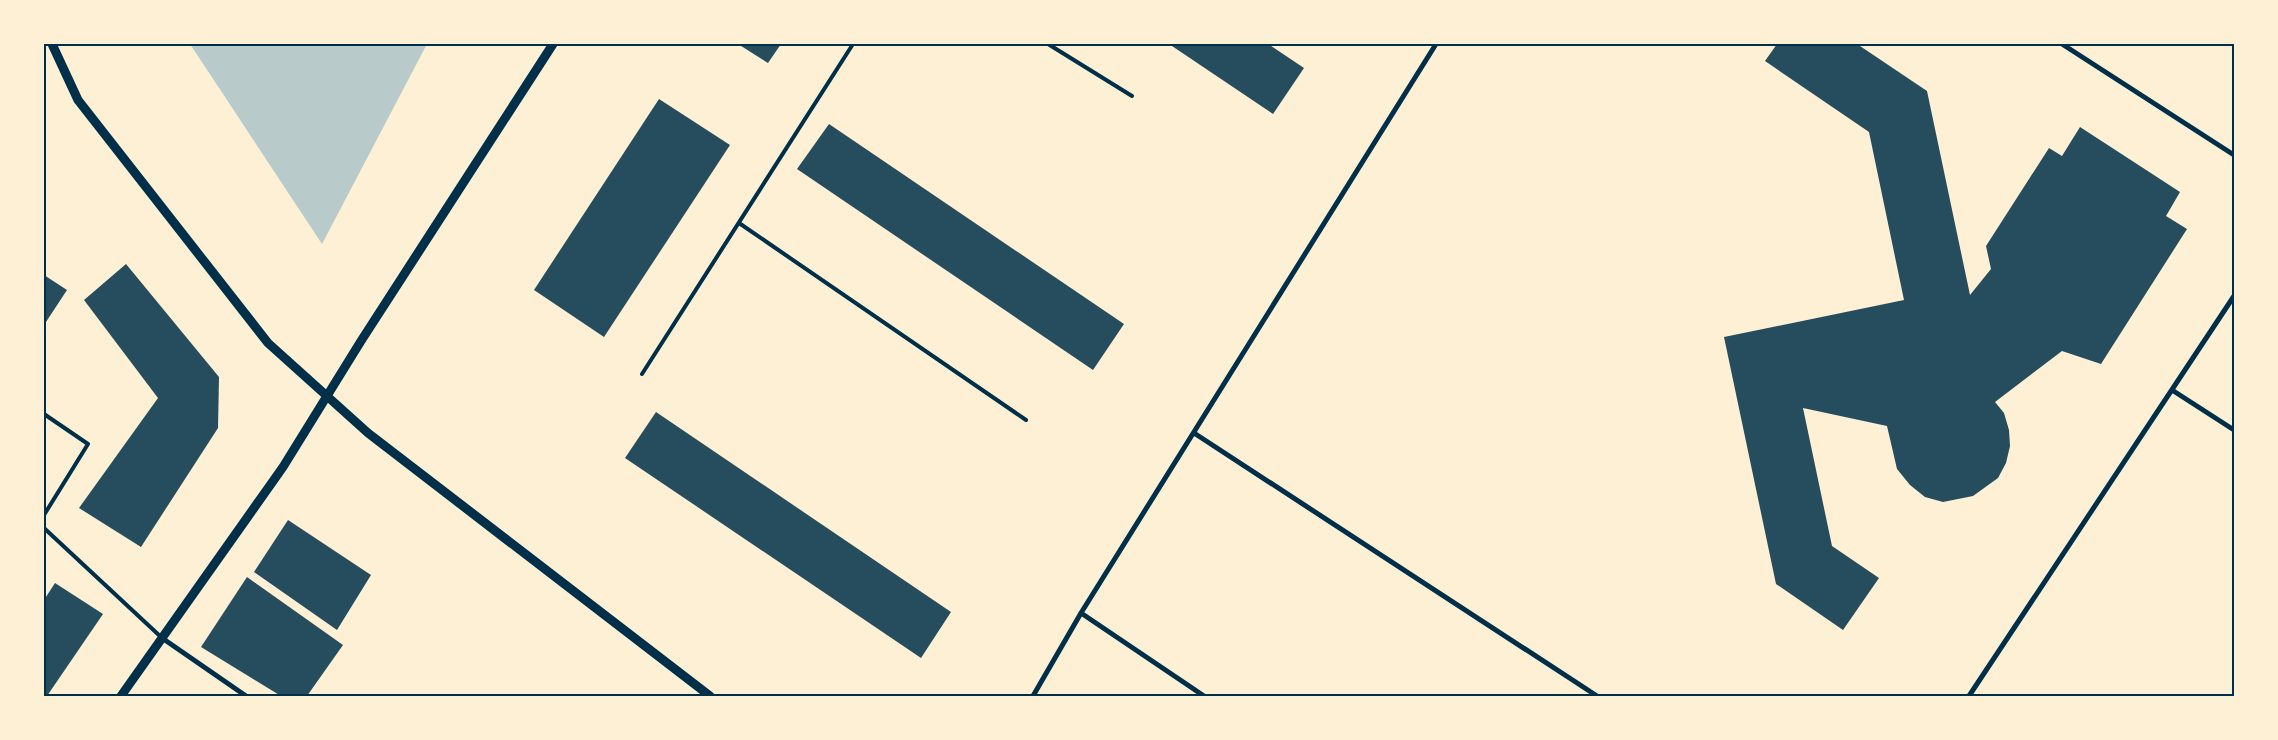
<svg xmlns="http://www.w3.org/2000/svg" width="2278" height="740" font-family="Lora,serif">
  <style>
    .green { fill: #b9caca }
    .building { fill: #264d5e }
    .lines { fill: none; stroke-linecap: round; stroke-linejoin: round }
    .service { stroke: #003049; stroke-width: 4 }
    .minor { stroke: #003049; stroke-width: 5 }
    .tertiary { stroke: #003049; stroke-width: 9 }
    .neatline { fill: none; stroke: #003049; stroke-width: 2 }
  </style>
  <rect width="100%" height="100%" fill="#fdf0d5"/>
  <!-- green -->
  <path class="green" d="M190,44H427L322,244Z"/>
  <!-- building -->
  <path class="building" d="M738,44H781L768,63Z
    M1169,44H1268L1304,68L1273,114Z
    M1777,44H1857L1927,91L1970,295L1991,269L1986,246L2049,148L2062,156L2080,127L2180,192L2166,216L2187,229L2101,364L2062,351L1995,402L2004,413L2009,430L2010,446L2006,463L1998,478L1973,496L1943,502L1925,497L1910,485L1897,469L1887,426L1803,408L1832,546L1879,578L1843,630L1776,584L1724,337L1904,300L1869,132L1765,61Z
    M659,99L730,145L604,337L534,290Z
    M829,124L1124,324L1093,370L797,169Z
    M126,264L219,377L218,428L141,547L79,508L158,398L84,300Z
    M44,275L67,290L44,325Z
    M656,412L951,612L921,658L625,458Z
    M288,520L371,575L337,630L254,572Z
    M247,577L343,645L307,696H281L201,647Z
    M55,583L103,614L47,696H44V600Z"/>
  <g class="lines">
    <!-- service -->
    <path class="service" d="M1048,44L1132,96
      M739,223L1026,420
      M642,374L853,44
      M44,414L88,444L44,515
      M44,528L161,637"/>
    <!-- minor -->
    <path class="minor" d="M2062,44L2234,155
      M2172,390L2234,430
      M1194,433L1597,696
      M1081,613L1204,696
      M162,638L246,696
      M1033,696L1081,613L1436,44
      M1969,696L2234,296"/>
    <!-- tertiary -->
    <path class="tertiary" d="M52,44L78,100L268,343L368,433L710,696
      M121,696L283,467L361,341L553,44"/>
  </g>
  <!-- border -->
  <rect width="2278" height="740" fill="none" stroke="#fdf0d5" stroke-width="90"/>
  <rect x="45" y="45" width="2188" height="650" class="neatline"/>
</svg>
